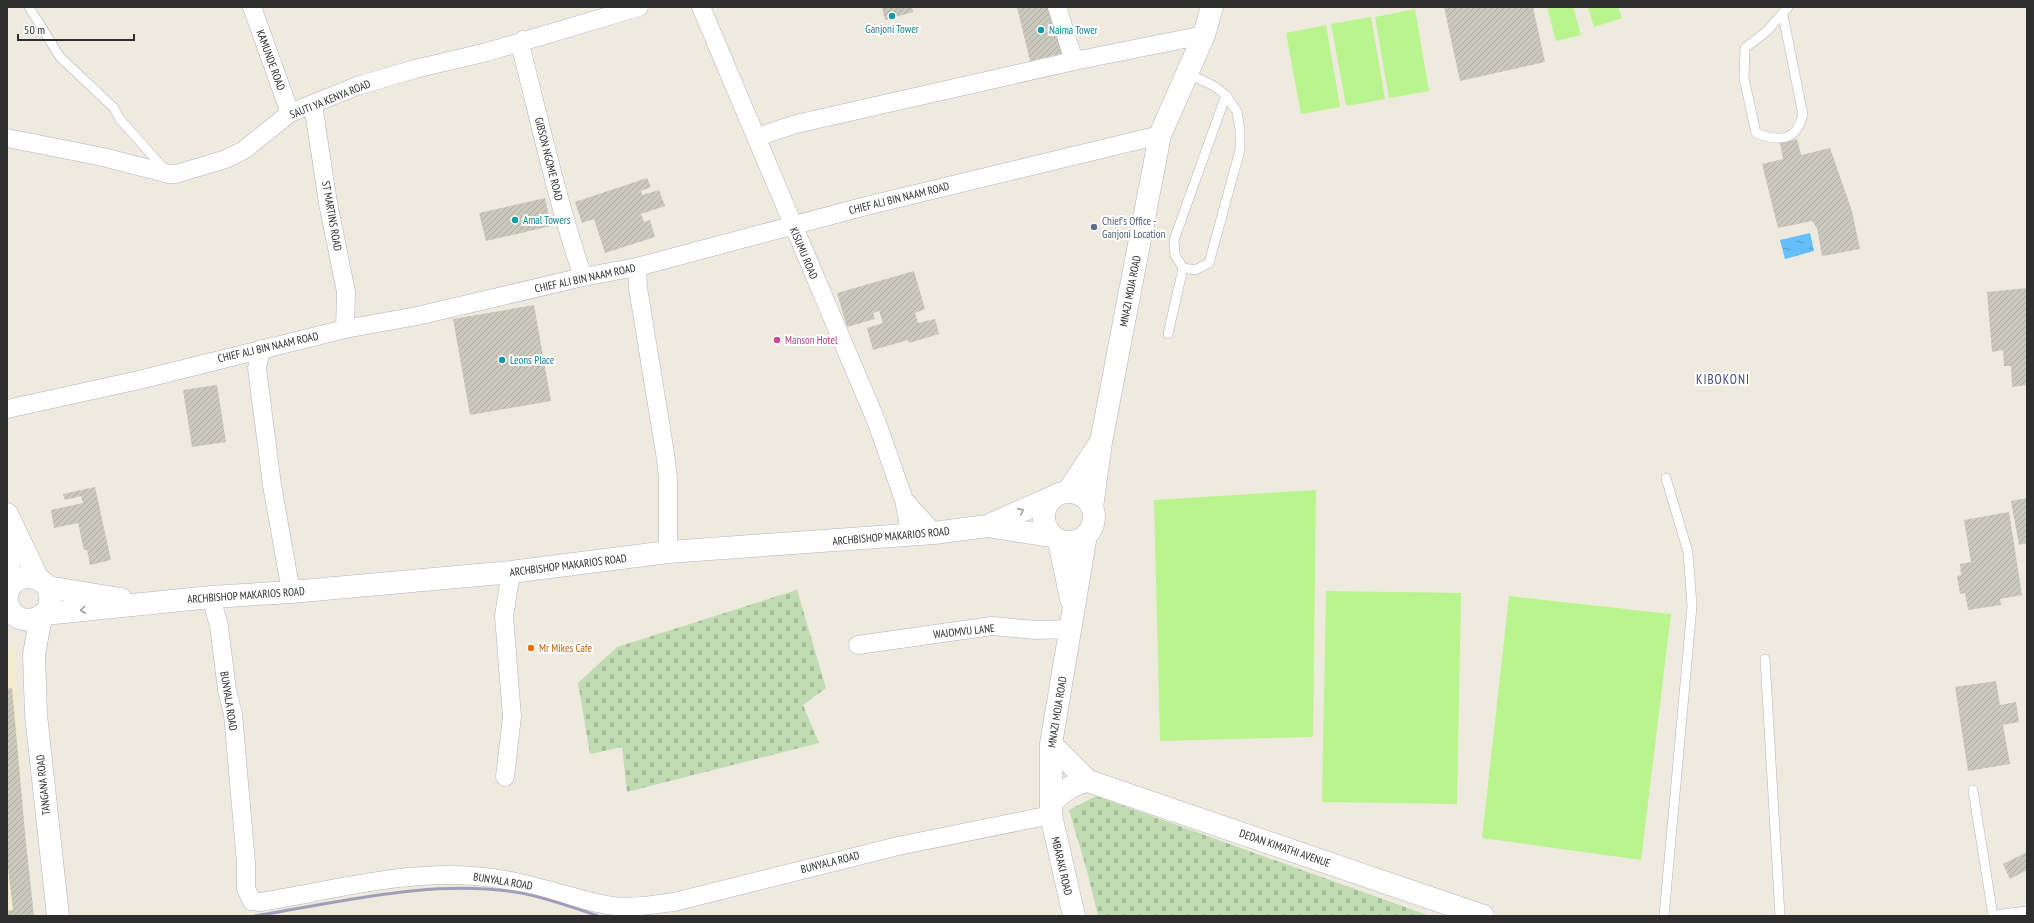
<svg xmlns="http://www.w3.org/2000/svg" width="2034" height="923" font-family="'PT Sans Narrow',sans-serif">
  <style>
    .education { fill: #f2ebcc }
    .cemetery { fill: url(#cemetery-stones) }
    .pitch { fill: #baf48f }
    .water { fill: url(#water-ripples) }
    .building { fill: url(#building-hatch) }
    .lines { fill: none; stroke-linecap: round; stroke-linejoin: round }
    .lane-casing { stroke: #b2b2c2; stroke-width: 10 }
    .street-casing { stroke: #b2b2c2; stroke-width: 19 }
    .secondary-casing { stroke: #b2b2c2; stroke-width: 23 }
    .lane { stroke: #fff; stroke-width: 9 }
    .street { stroke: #fff; stroke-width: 18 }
    .secondary { stroke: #fff; stroke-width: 22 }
    .rail { stroke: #9f9fb9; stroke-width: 3 }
    .oneway { stroke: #a0a0a0 }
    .culture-dot { fill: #0f9aa8; stroke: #fff; stroke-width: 1.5 }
    .service-dot { fill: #5c6f8a; stroke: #fff; stroke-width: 1.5 }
    .hotel-dot { fill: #d1479c; stroke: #fff; stroke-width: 1.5 }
    .food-dot { fill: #e8710a; stroke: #fff; stroke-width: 1.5 }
    .labels { text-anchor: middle; stroke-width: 4; stroke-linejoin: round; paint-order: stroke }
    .culture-label { font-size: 11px; fill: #0d838f; stroke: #fff; text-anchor: start }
    .street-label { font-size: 11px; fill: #2d2d2d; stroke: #fff }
    .service-label { font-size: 11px; fill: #4e5e75; stroke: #fff; text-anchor: start }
    .hotel-label { font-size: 11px; fill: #b23c85; stroke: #fff; text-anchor: start }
    .food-label { font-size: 11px; fill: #c56008; stroke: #fff; text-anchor: start }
    .quarter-label { font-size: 13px; letter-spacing: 1px; fill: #474983; stroke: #fff }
  </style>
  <defs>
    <pattern id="cemetery-stones" width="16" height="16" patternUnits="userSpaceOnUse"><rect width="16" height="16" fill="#c1dbb3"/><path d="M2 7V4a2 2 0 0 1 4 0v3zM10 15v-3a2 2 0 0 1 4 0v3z" fill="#a6bc9a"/></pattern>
    <pattern id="water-ripples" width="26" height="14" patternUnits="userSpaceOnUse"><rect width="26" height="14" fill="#66befc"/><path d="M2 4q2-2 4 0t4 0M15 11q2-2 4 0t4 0" fill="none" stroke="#549bcc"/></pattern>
    <pattern id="building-hatch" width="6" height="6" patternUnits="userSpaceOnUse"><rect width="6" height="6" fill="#cbc8bc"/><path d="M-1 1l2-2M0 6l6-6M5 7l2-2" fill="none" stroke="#afaca2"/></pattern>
  </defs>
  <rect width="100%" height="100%" fill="#efeade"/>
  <!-- education -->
  <path class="education" d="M14,648L27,916H7V649Z"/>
  <!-- cemetery -->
  <path class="cemetery" d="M797,590L826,688L803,705L819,743L627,792L622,747L590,754L578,683L617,647Z
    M1096,796L1430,916H1098L1087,871L1069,810Z"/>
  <!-- pitch -->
  <path class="pitch" d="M1547,7H1573L1581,35L1556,41Z
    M1588,7H1618L1622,18L1594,27Z
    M1415,9L1429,91L1389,98L1375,17Z
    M1371,17L1385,99L1346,106L1331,24Z
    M1326,25L1340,107L1301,114L1286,33Z
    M1316,490L1313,737L1160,741L1154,500Z
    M1326,591L1461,593L1457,804L1322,802Z
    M1509,596L1671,614L1641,860L1482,838Z"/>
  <!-- water -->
  <path class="water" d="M1810,233L1814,251L1785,259L1780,240Z"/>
  <!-- building -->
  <path class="building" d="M882,7H912L913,12L885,20Z
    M1017,7H1053L1064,53L1030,61Z
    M1444,7H1533L1545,62L1460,81Z
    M1797,139L1801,155L1830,148L1852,211L1860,249L1822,256L1817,228L1812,221L1778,228L1762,164L1783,159L1780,143Z
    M647,178L651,187L641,191L642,195L659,190L665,206L641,214L644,222L650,220L655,237L605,253L594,219L582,223L575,202Z
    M545,198L551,226L486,241L479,213Z
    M914,271L925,309L915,313L918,323L935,319L939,334L909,343L908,340L873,350L867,328L883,323L879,311L873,313L875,319L847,327L837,293Z
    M2027,288V385L2012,387L2011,366H2004L2003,350L1992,352L1987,292Z
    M534,305L551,401L470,415L453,319Z
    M217,385L226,442L192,447L183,390Z
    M95,487L111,560L90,565L87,550H84L78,523L54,528L51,510L83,503L81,496L65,500L63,494Z
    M2027,498V543L2019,545L2011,501Z
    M2009,512L2022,595L2000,599L2001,605L1968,610L1965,593L1960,594L1957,576L1961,575L1960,564L1971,562L1964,520Z
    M1996,681L2000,705L2016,702L2019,722L2003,725L2010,764L1968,771L1955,687Z
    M12,688L26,843L34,916H7V911L13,910L7,859V689Z
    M2027,852V870L2010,879L2003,864Z"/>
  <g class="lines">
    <defs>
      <path id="lane" d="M29,7L60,57L114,108L119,118L166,171
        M1783,15L1803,115C1801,119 1800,125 1797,129C1788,143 1768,138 1756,133L1744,78L1745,48L1767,31L1788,7
        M1187,73L1214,86L1226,95
        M1226,95L1237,112L1240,129V150L1209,263L1195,270L1183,268L1175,255L1174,240Z
        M1168,334L1183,268
        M1765,659L1780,916
        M1973,790L1993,916
        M1993,915L2027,911
        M1664,916L1692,606L1688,552L1666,478"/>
      <path id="street" d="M252,7L290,113
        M701,7L877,423L904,500L911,536
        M1057,7L1074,61
        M523,40L520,44C540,122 557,201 583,277
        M313,104L328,203L346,292L345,329
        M757,137L796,124L1074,61L1204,35
        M7,138L103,157L169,174H176L226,159L244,150L290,113L357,86L415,69L487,52L639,7
        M637,267L638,288L665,453L668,478V552
        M261,349L257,368L272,485L291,592
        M7,409L139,380L345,329L417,316L583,277L637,267L866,206L1160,135
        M905,501L934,533
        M211,597L219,626L227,690L233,714L246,863V889L252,901L260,902C329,891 404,870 474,876C522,879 561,896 607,905C629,909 652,905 674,902L898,846L1051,815
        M858,645L992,626L1036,630L1070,629
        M505,777L512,717L504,616L511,572"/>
      <path id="secondary" d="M1044 517a25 25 0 1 1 50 0a25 25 0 1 1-50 0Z
        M1068,492L1098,446
        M1092,507L1101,442L1160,135L1204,35L1212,7
        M7,514L38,579
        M7,524L8,568L13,583
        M987,526L1051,536
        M1059,541L1071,599
        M47,587L121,599
        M7,596C10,568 54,573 50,601C50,607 46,613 41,616C27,625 10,617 7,602
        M44,614L211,597L291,592L511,572L668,552L934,533L987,526L1055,496
        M41,617L34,654L36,715L58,916
        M1051,744L1088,781L1483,916
        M1051,803C1063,791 1072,784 1088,781
        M1074,916L1051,815V744L1086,535"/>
    </defs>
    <!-- lane casing -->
    <use href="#lane" class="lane-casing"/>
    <!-- street casing -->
    <use href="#street" class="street-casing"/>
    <!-- secondary casing -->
    <use href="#secondary" class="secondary-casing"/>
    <!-- lane -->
    <use href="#lane" class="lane"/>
    <!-- street -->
    <use href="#street" class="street"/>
    <!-- secondary -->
    <use href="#secondary" class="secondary"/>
    <!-- rail -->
    <path class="rail" d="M255,916C340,902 440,877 526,894C550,899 575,908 598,916"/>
  </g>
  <!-- one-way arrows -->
  <defs><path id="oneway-chevron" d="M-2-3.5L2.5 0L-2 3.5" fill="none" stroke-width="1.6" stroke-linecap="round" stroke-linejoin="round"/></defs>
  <g class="oneway">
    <use href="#oneway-chevron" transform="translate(1021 511) rotate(-24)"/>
    <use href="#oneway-chevron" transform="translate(83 610) rotate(174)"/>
  </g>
  <!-- markers -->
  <g class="culture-dot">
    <circle cx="892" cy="16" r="4"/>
    <circle cx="1041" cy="30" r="4"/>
    <circle cx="515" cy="220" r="4"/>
    <circle cx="502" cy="360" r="4"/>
  </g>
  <circle class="service-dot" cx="1094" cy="227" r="4"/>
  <circle class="hotel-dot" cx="777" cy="340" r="4"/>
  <circle class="food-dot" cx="531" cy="648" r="4"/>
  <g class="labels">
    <!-- culture labels -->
    <g class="culture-label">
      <text x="892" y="33" text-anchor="middle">Ganjoni Tower</text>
      <text x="1049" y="34">Naima Tower</text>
      <text x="523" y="224">Amal Towers</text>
      <text x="510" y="364">Leons Place</text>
    </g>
    <!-- street labels -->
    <g class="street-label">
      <text transform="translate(271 60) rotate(70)" y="4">KAMUNDE ROAD</text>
      <text transform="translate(330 99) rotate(-22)" y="4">SAUTI YA KENYA ROAD</text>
      <text transform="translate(549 159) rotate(76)" y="4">GIBSON NGOME ROAD</text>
      <text transform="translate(899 198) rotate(-14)" y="4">CHIEF ALI BIN NAAM ROAD</text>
      <text transform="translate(332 216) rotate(80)" y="4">ST MARTINS ROAD</text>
      <text transform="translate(804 253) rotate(67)" y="4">KISUMU ROAD</text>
      <text transform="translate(585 278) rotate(-12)" y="4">CHIEF ALI BIN NAAM ROAD</text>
      <text transform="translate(1130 291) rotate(-79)" y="4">MNAZI MOJA ROAD</text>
      <text transform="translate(268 347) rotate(-13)" y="4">CHIEF ALI BIN NAAM ROAD</text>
      <text transform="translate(891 536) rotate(-5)" y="4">ARCHBISHOP MAKARIOS ROAD</text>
      <text transform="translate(568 565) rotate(-7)" y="4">ARCHBISHOP MAKARIOS ROAD</text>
      <text transform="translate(246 595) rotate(-4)" y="4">ARCHBISHOP MAKARIOS ROAD</text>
      <text transform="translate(964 631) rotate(-6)" y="4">WAJOMVU LANE</text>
      <text transform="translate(229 701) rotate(81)" y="4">BUNYALA ROAD</text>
      <text transform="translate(1057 712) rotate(-81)" y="4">MNAZI MOJA ROAD</text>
      <text transform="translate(43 785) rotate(-96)" y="4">TANGANA ROAD</text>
      <text transform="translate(1285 848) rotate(19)" y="4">DEDAN KIMATHI AVENUE</text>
      <text transform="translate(830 862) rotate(-14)" y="4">BUNYALA ROAD</text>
      <text transform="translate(1062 866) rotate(77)" y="4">MBARAKI ROAD</text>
      <text transform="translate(503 881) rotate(9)" y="4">BUNYALA ROAD</text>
    </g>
    <!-- service labels -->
    <g class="service-label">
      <text x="1102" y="225">Chief's Office -<tspan x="1102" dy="13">Ganjoni Location</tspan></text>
    </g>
    <!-- hotel labels -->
    <g class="hotel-label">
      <text x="785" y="344">Manson Hotel</text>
    </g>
    <!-- food labels -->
    <g class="food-label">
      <text x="539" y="652">Mr Mikes Cafe</text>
    </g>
    <!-- quarter labels -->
    <g class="quarter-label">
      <text x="1723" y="384">KIBOKONI</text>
    </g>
  </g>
  <!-- border -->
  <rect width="2034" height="923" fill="none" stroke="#2d2d2d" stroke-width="16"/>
  <!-- scale -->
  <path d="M18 34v6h116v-6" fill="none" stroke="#2d2d2d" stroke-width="2"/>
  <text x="24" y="34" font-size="12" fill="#2d2d2d" stroke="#ffffff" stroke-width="3" paint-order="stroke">50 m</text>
</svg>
